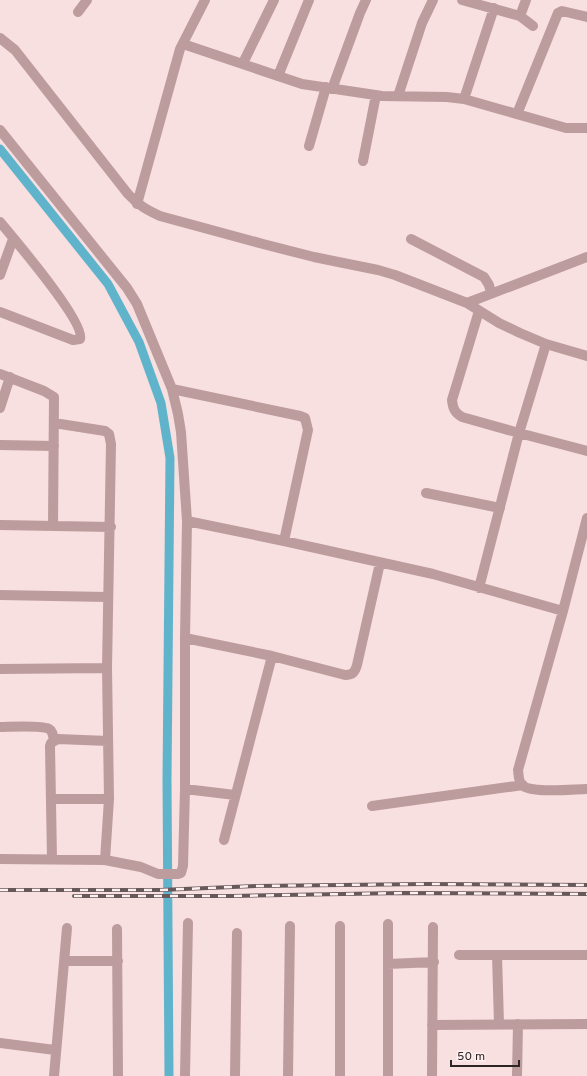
<svg xmlns="http://www.w3.org/2000/svg" width="587" height="1076" font-family="Overpass,sans-serif">
  <style>
    .lines { fill: none; stroke-linecap: round; stroke-linejoin: round }
    .canal { stroke: #5fb4cc; stroke-width: 9 }
    .minor { stroke: #bd9c9d; stroke-width: 10 }
    .rail-casing { stroke: #67595a; stroke-width: 4 }
    .rail { stroke: #feeff0; stroke-width: 2.5; stroke-dasharray: 8; stroke-linecap: butt }
  </style>
  <rect width="100%" height="100%" fill="#f8dfe0"/>
  <g class="lines">
    <!-- canal -->
    <path class="canal" d="M0,149L108,284L139,342L161,403L170,458L167,780L169,1076"/>
    <!-- minor -->
    <path class="minor" d="M462,0L520,16L533,26
      M78,12L87,0
      M520,16L526,0
      M0,38L15,50L128,194C138,205 147,210 160,216L263,244L314,257L378,270L395,275L467,303L499,323L520,333L546,344L587,356
      M183,44L302,84L382,96L447,97L464,99L566,128H587
      M243,63L274,0
      M278,76L309,0
      M332,89L360,13L366,0
      M398,96L422,23L433,0
      M464,99L494,8
      M517,114L558,13L562,11L587,17
      M0,130L127,288L137,304L172,389L178,414L181,432L187,521L185,638V789L183,866L181,873L178,874H158L141,867L105,860L0,859
      M309,146L326,87
      M363,161L376,95
      M137,204L180,49L205,0
      M0,222C14,239 86,323 80,339L73,340L0,312
      M411,239L484,277L489,285L491,293
      M0,275L13,239
      M467,303L587,257
      M546,344L519,433L587,451
      M0,374L44,391L54,397L53,526
      M172,389L300,416L305,418L308,430L284,541
      M0,408L10,377
      M54,423L105,431L109,434L111,444L107,668L109,799L105,860
      M0,445L54,446
      M426,493L500,508
      M587,518L563,611L518,770C519,776 518,781 522,785C531,794 574,789 587,789
      M187,521L284,541L433,574L563,611
      M0,525L111,527
      M479,588L519,433L462,417C455,413 453,409 452,400L479,311
      M0,595L107,597
      M185,638L272,656L345,675C353,675 355,672 357,665L380,563
      M0,669L107,668
      M0,727C10,727 42,725 49,729C53,731 53,736 54,741
      M185,789L235,795
      M51,799H109
      M372,806L523,785
      M224,840L272,656
      M52,859L50,746L51,743L58,739L108,741
      M388,924V1076
      M340,926V1076
      M117,929L118,1076
      M459,955H587
      M497,955L499,1024
      M64,961H118
      M388,964L434,962
      M432,1025L587,1024
      M0,1043L55,1050
      M54,1076L67,928
      M185,1076L188,923
      M235,1076L237,933
      M288,1076L290,926
      M432,1076L433,927
      M517,1076L518,1024"/>
    <defs>
      <path id="rail" d="M0,890H160L256,886L426,884L587,885
        M74,896H232L402,893L587,894"/>
    </defs>
    <!-- rail casing -->
    <use href="#rail" class="rail-casing"/>
    <!-- rail -->
    <use href="#rail" class="rail"/>
  </g>
  <!-- scale -->
  <path d="M451 1060v6h68v-6" fill="none" stroke="#2e2525" stroke-width="2"/>
  <text x="457" y="1060" font-size="12" fill="#2e2525" stroke="#feeff0" stroke-width="3" paint-order="stroke">50 m</text>
</svg>
